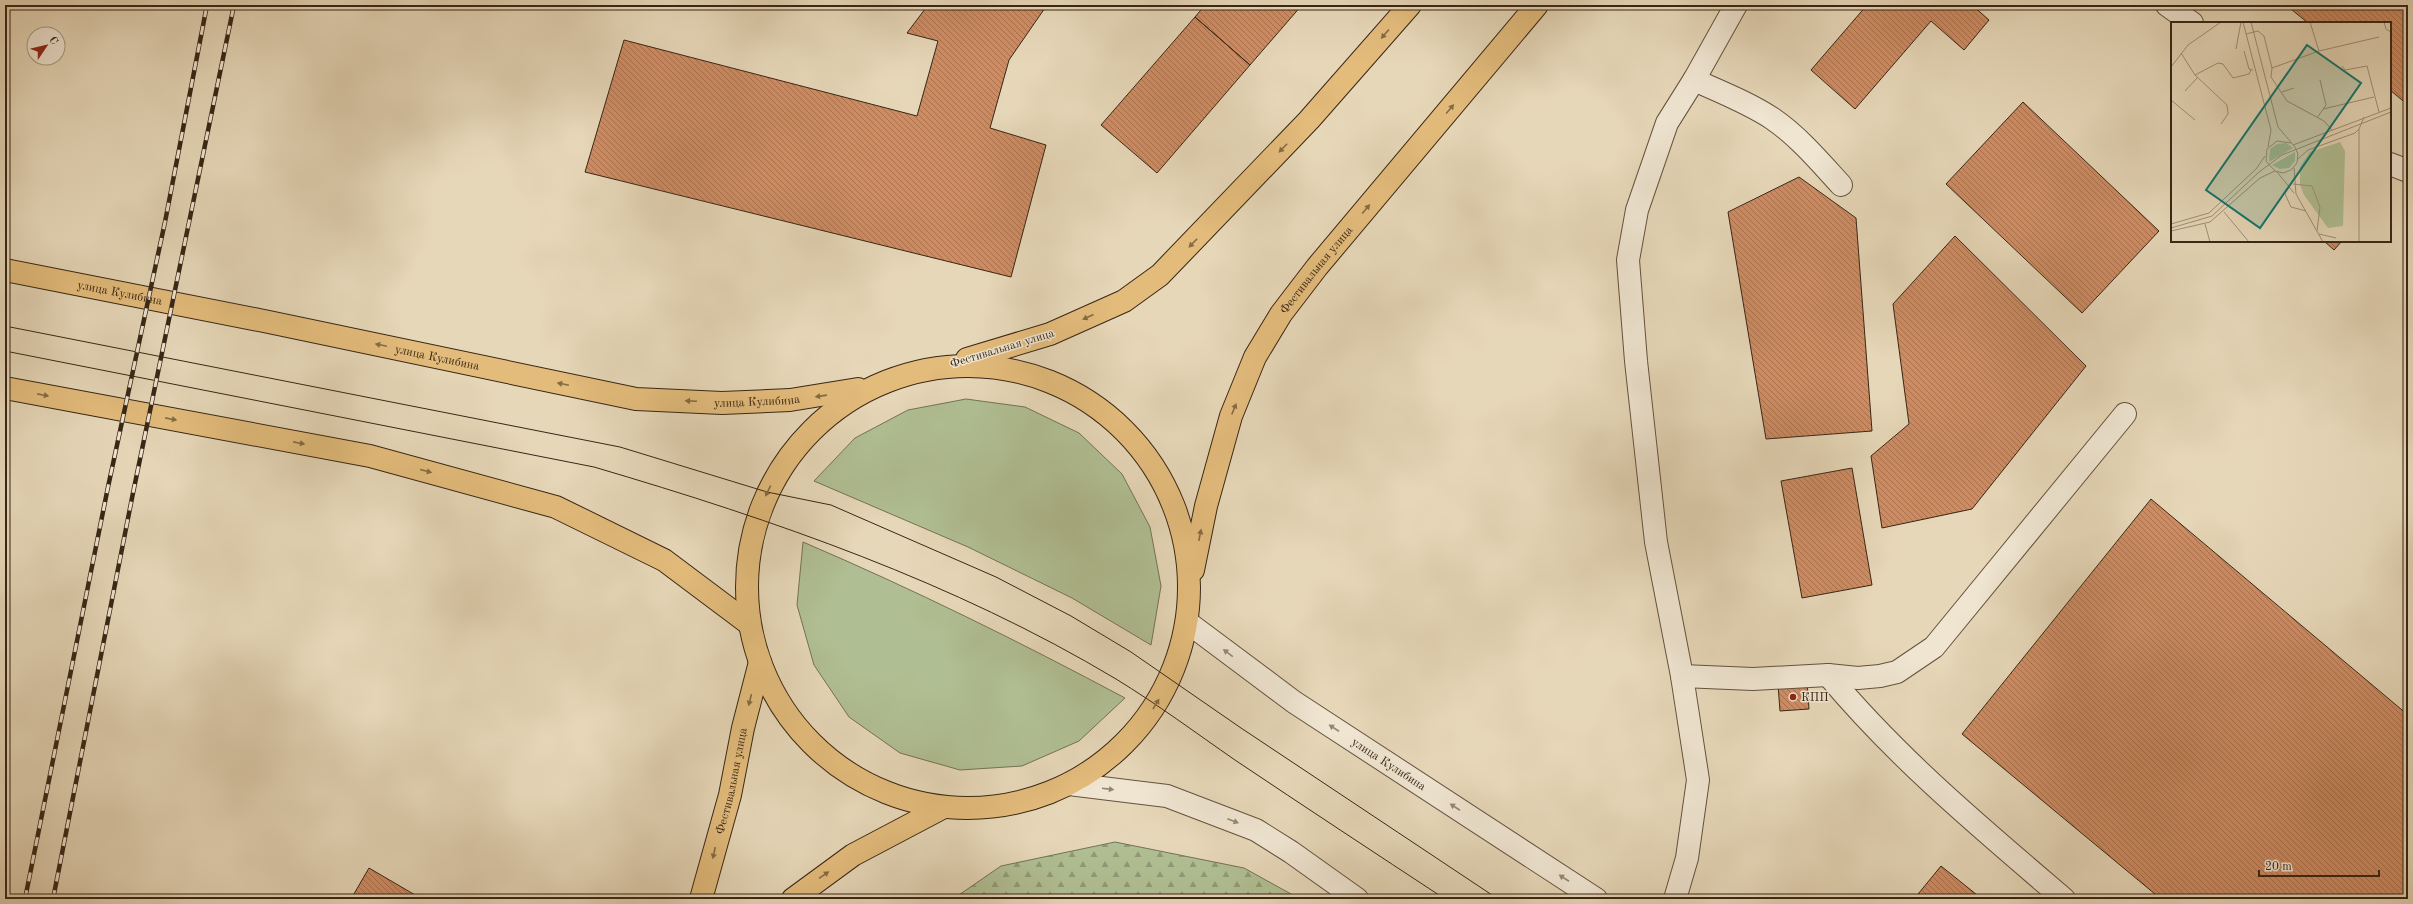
<svg xmlns="http://www.w3.org/2000/svg" width="2413" height="904" font-family="'Old Standard TT',serif">
  <style>
    .grass { fill: #b0bf93; stroke: #747254 }
    .forest { fill: url(#forest-firs); stroke: #747254 }
    .building { fill: url(#building-back-hatch); stroke: #382615 }
    .lines { fill: none; stroke-linecap: round; stroke-linejoin: round }
    .minor-casing { stroke: #64523e; stroke-width: 24 }
    .major-casing { stroke: #382615; stroke-width: 24 }
    .minor { stroke: #efe5d1; stroke-width: 22 }
    .major { stroke: #e3bc7c; stroke-width: 22 }
    .tram { stroke: #382615; stroke-width: 1 }
    .rail-casing { stroke: #382615; stroke-width: 4.5 }
    .rail { stroke: #efe5d1; stroke-width: 3; stroke-dasharray: 9; stroke-linecap: butt }
    .oneway { fill: #856a43 }
    .oneway2 { fill: #948673 }
    .poi-dot { fill: #8f2418; stroke: #efe5d1; stroke-width: 1.5 }
    .labels { text-anchor: middle; stroke-width: 3; stroke-linejoin: round; paint-order: stroke }
    .street-label { font-size: 12px; fill: #382615; stroke: #efe5d1 }
    .poi-label { font-size: 12px; fill: #382615; stroke: #efe5d1; text-anchor: start }
    .inset-road { fill: none; stroke: #a09077; stroke-width: 1 }
    .view { fill: #0f766e; fill-opacity: 0.15; stroke: #0f766e; stroke-width: 2 }
    .inset-edge { fill: none; stroke: #382615; stroke-width: 2 }
  </style>
  <defs>
    <pattern id="forest-firs" width="22" height="20" patternUnits="userSpaceOnUse"><rect width="22" height="20" fill="#b0bf93"/><path d="M5 1l3.5 6h-7zM16 11l3.5 6h-7z" fill="#909b77"/></pattern>
    <pattern id="building-back-hatch" width="6" height="6" patternUnits="userSpaceOnUse"><rect width="6" height="6" fill="#cf8c63"/><path d="M-1 5l2 2M0 0l6 6M5-1l2 2" fill="none" stroke="#a97250"/></pattern>
  </defs>
  <rect width="100%" height="100%" fill="#e6d7b8"/>
  <filter id="stains"><feTurbulence type="fractalNoise" baseFrequency=".005" numOctaves="4"/><feColorMatrix values="0 0 0 0 .2 0 0 0 0 .09 0 0 0 0 .02 0 0 0 .5 -.17"/></filter>
  <radialGradient id="worn" r=".72"><stop offset=".6" stop-color="#630" stop-opacity="0"/><stop offset="1" stop-color="#630" stop-opacity=".3"/></radialGradient>
  <!-- grass -->
  <path class="grass" d="M966,399L1025,407L1079,433L1122,474L1150,527L1161,586L1151,645L1072,598L968,547L814,481L855,438L908,410Z
    M803,542C913,589 1020,642 1125,698L1079,741L1022,766L960,770L900,753L849,717L814,665L797,605Z"/>
  <!-- forest -->
  <path class="forest" d="M1115,842L1244,868L1300,899H953L1001,866Z"/>
  <!-- building -->
  <path class="building" d="M928,5H1047L1009,60L990,128L1046,145L1011,277L585,172L624,40L917,116L938,41L907,33Z
    M1205,5H1302L1250,65L1195,17Z
    M1867,5H1972L1989,20L1964,50L1931,21L1855,109L1811,70Z
    M2286,5H2408V105L2390,90V23H2308Z
    M1195,17L1250,65L1157,173L1101,125Z
    M2023,102L2159,231L2082,313L1946,184Z
    M1799,177L1856,218L1872,431L1766,439L1728,212Z
    M1955,236L2086,366L1972,509L1882,528L1871,456L1909,424L1893,304Z
    M2324,241H2342L2334,250Z
    M1852,468L1872,585L1802,598L1781,481Z
    M2151,499L2408,715V899H2161L1962,734Z
    M1807,682L1809,709L1780,711L1778,685Z
    M1941,866L1982,899H1914Z
    M369,868L422,899H351Z"/>
  <g class="lines">
    <defs>
      <g id="minor">
        <path d="M2167,5L2192,23"/>
        <path d="M1694,80C1721,92 1749,103 1773,119C1799,137 1820,162 1841,185"/>
        <path d="M2390,164L2408,171"/>
        <path id="s1" d="M1187,622L1294,702L1596,899"/>
        <path d="M1828,675C1898,759 1981,828 2064,899"/>
        <path d="M1682,676L1753,679L1828,675L1858,678L1880,676L1897,672L1934,647L2125,414"/>
        <path d="M1069,784L1167,796L1256,830L1291,852L1357,899"/>
        <path d="M1675,899L1687,858L1698,780L1682,676L1656,542L1636,361L1628,260L1637,210L1667,123L1694,80L1736,5"/>
      </g>
      <g id="major">
        <path id="s2" d="M5,270L264,321L636,399L722,403L790,400L858,389"/>
        <path d="M967,359L1050,334L1124,301L1160,275L1309,120L1410,5"/>
        <circle cx="968" cy="587" r="221"/>
        <path d="M5,388L370,456L556,507L664,560L748,623"/>
        <path id="s3" d="M1193,570L1206,506L1231,416L1255,357L1281,314L1317,267L1537,5"/>
        <path id="s4" d="M701,899L730,795L743,728L760,662"/>
        <path d="M793,899L853,855L944,807"/>
      </g>
    </defs>
    <!-- minor casing -->
    <use href="#minor" class="minor-casing"/>
    <!-- major casing -->
    <use href="#major" class="major-casing"/>
    <!-- minor -->
    <use href="#minor" class="minor"/>
    <!-- major -->
    <use href="#major" class="major"/>
    <!-- tram -->
    <path class="tram" d="M5,326L620,447L767,492L831,505L996,577L1071,616L1131,652L1241,728L1498,899
      M5,351L594,467C774,520 954,582 1116,679C1157,704 1196,733 1235,760C1305,807 1375,853 1445,899"/>
    <defs>
      <path id="rail" d="M25,899L108,487L165,222L207,5
        M53,899L133,493L234,5"/>
    </defs>
    <!-- rail casing -->
    <use href="#rail" class="rail-casing"/>
    <!-- rail -->
    <use href="#rail" class="rail"/>
  </g>
  <!-- one-way arrows -->
  <defs><path id="oneway-solid" d="M-6-.8H1V-3.2L6.5 0L1 3.2V.8H-6Z"/></defs>
  <g class="oneway">
    <use href="#oneway-solid" transform="translate(1385 34) rotate(131)"/>
    <use href="#oneway-solid" transform="translate(1450 109) rotate(-50)"/>
    <use href="#oneway-solid" transform="translate(1283 148) rotate(134)"/>
    <use href="#oneway-solid" transform="translate(1366 209) rotate(-50)"/>
    <use href="#oneway-solid" transform="translate(1193 243) rotate(134)"/>
    <use href="#oneway-solid" transform="translate(1088 317) rotate(156)"/>
    <use href="#oneway-solid" transform="translate(381 345) rotate(-168)"/>
    <use href="#oneway-solid" transform="translate(563 384) rotate(-168)"/>
    <use href="#oneway-solid" transform="translate(43 395) rotate(11)"/>
    <use href="#oneway-solid" transform="translate(821 396) rotate(172)"/>
    <use href="#oneway-solid" transform="translate(691 401) rotate(-177)"/>
    <use href="#oneway-solid" transform="translate(1234 409) rotate(-68)"/>
    <use href="#oneway-solid" transform="translate(171 419) rotate(11)"/>
    <use href="#oneway-solid" transform="translate(299 443) rotate(11)"/>
    <use href="#oneway-solid" transform="translate(426 471) rotate(15)"/>
    <use href="#oneway-solid" transform="translate(768 491) rotate(116)"/>
    <use href="#oneway-solid" transform="translate(1200 535) rotate(-79)"/>
    <use href="#oneway-solid" transform="translate(750 700) rotate(104)"/>
    <use href="#oneway-solid" transform="translate(1156 704) rotate(-59)"/>
    <use href="#oneway-solid" transform="translate(714 853) rotate(102)"/>
    <use href="#oneway-solid" transform="translate(824 875) rotate(-34)"/>
  </g>
  <g class="oneway2">
    <use href="#oneway-solid" transform="translate(1228 653) rotate(-143)"/>
    <use href="#oneway-solid" transform="translate(1334 728) rotate(-147)"/>
    <use href="#oneway-solid" transform="translate(1108 789) rotate(7)"/>
    <use href="#oneway-solid" transform="translate(1455 807) rotate(-147)"/>
    <use href="#oneway-solid" transform="translate(1233 821) rotate(21)"/>
    <use href="#oneway-solid" transform="translate(1564 878) rotate(-147)"/>
  </g>
  <!-- markers -->
  <circle class="poi-dot" cx="1793" cy="697" r="4"/>
  <g class="labels">
    <!-- street labels -->
    <g class="street-label">
      <text dy="4" stroke="none"><textPath href="#s3" startOffset="329">Фестивальная улица</textPath></text>
      <text dy="4" stroke="none"><textPath href="#s2" startOffset="117">улица Кулибина</textPath></text>
      <text transform="translate(1002 348) rotate(-17)" y="4">Фестивальная улица</text>
      <text dy="4" stroke="none"><textPath href="#s2" startOffset="441">улица Кулибина</textPath></text>
      <text dy="4" stroke="none"><textPath href="#s2" startOffset="765">улица Кулибина</textPath></text>
      <text dy="4" stroke="none"><textPath href="#s1" startOffset="247">улица Кулибина</textPath></text>
      <text dy="4" stroke="none"><textPath href="#s4" startOffset="122">Фестивальная улица</textPath></text>
    </g>
    <!-- poi labels -->
    <g class="poi-label">
      <text x="1801" y="701">КПП</text>
    </g>
  </g>
  <!-- overview -->
  <g transform="translate(2171 22)">
    <rect width="220" height="220" fill="#e6d7b8"/>
    <path d="M115,121L122,126L98,140L99,127L106,122ZM124,130V139L118,146L109,147L101,143Z" fill="#b0bf93"/>
    <path d="M169,120L174,129L172,204L157,206L133,173L129,163V145L139,130Z" fill="#b0bf93"/>
    <path class="inset-road" d="M72,0L100,108L97,125M80,0L107,105L124,125L127,132L126,141L120,148L112,151L104,149L95,139L96,127L106,119L120,121M213,0L215,7L220,10M75,12L87,9L93,14L101,46L100,55L116,79L153,99L161,108M65,27L70,0M73,29L78,47L82,48M148,29L208,15M10,31L24,53L56,83L57,92L50,102M171,44L174,48L196,44L208,90M0,45L17,23L50,0M101,46L148,29L139,0M24,53L47,41L52,42L62,56L78,52L80,48M14,69L27,55M111,70L123,66M0,78L24,98M152,87L203,75M146,96L155,83L149,58M122,123L220,86M127,137L137,128L184,111L188,107L193,95M123,146L125,172L152,220M106,150L123,171M122,162L141,164L149,185L146,209M118,164L114,172L120,185L135,189M53,190L78,220M0,202L38,191L85,147L94,134M34,202L39,220M0,206L41,194L88,150L111,133L220,90M0,209L39,200L89,156L104,149M148,212L165,216M188,220V107"/>
    <path class="view" d="M136,23L190,61L89,206L35,168Z"/>
    <rect width="220" height="220" class="inset-edge"/>
  </g>
  <!-- margin -->
  <rect width="2413" height="904" fill="none" stroke="#e6d7b8" stroke-width="20"/>
  <rect x="6" y="6" width="2401" height="892" fill="none" stroke="#382615" stroke-width="2"/>
  <rect x="10" y="10" width="2393" height="884" fill="none" stroke="#382615"/>
  <!-- north arrow -->
  <g transform="translate(46 46) rotate(55)"><circle r="19" fill="#efe5d1" stroke="#a69986"/>
  <path d="M0-3L7 15L0 10L-7 15Z" fill="#8f2418"/>
  <text y="-6" font-size="11" font-weight="bold" text-anchor="middle" fill="#382615">С</text>
  </g>
  <!-- scale -->
  <path d="M2259 870v6h120v-6" fill="none" stroke="#382615" stroke-width="2"/>
  <text x="2265" y="870" font-size="12" fill="#382615" stroke="#efe5d1" stroke-width="3" paint-order="stroke">20 m</text>
  <rect width="100%" height="100%" filter="url(#stains)"/>
  <rect width="100%" height="100%" fill="url(#worn)"/>
</svg>
